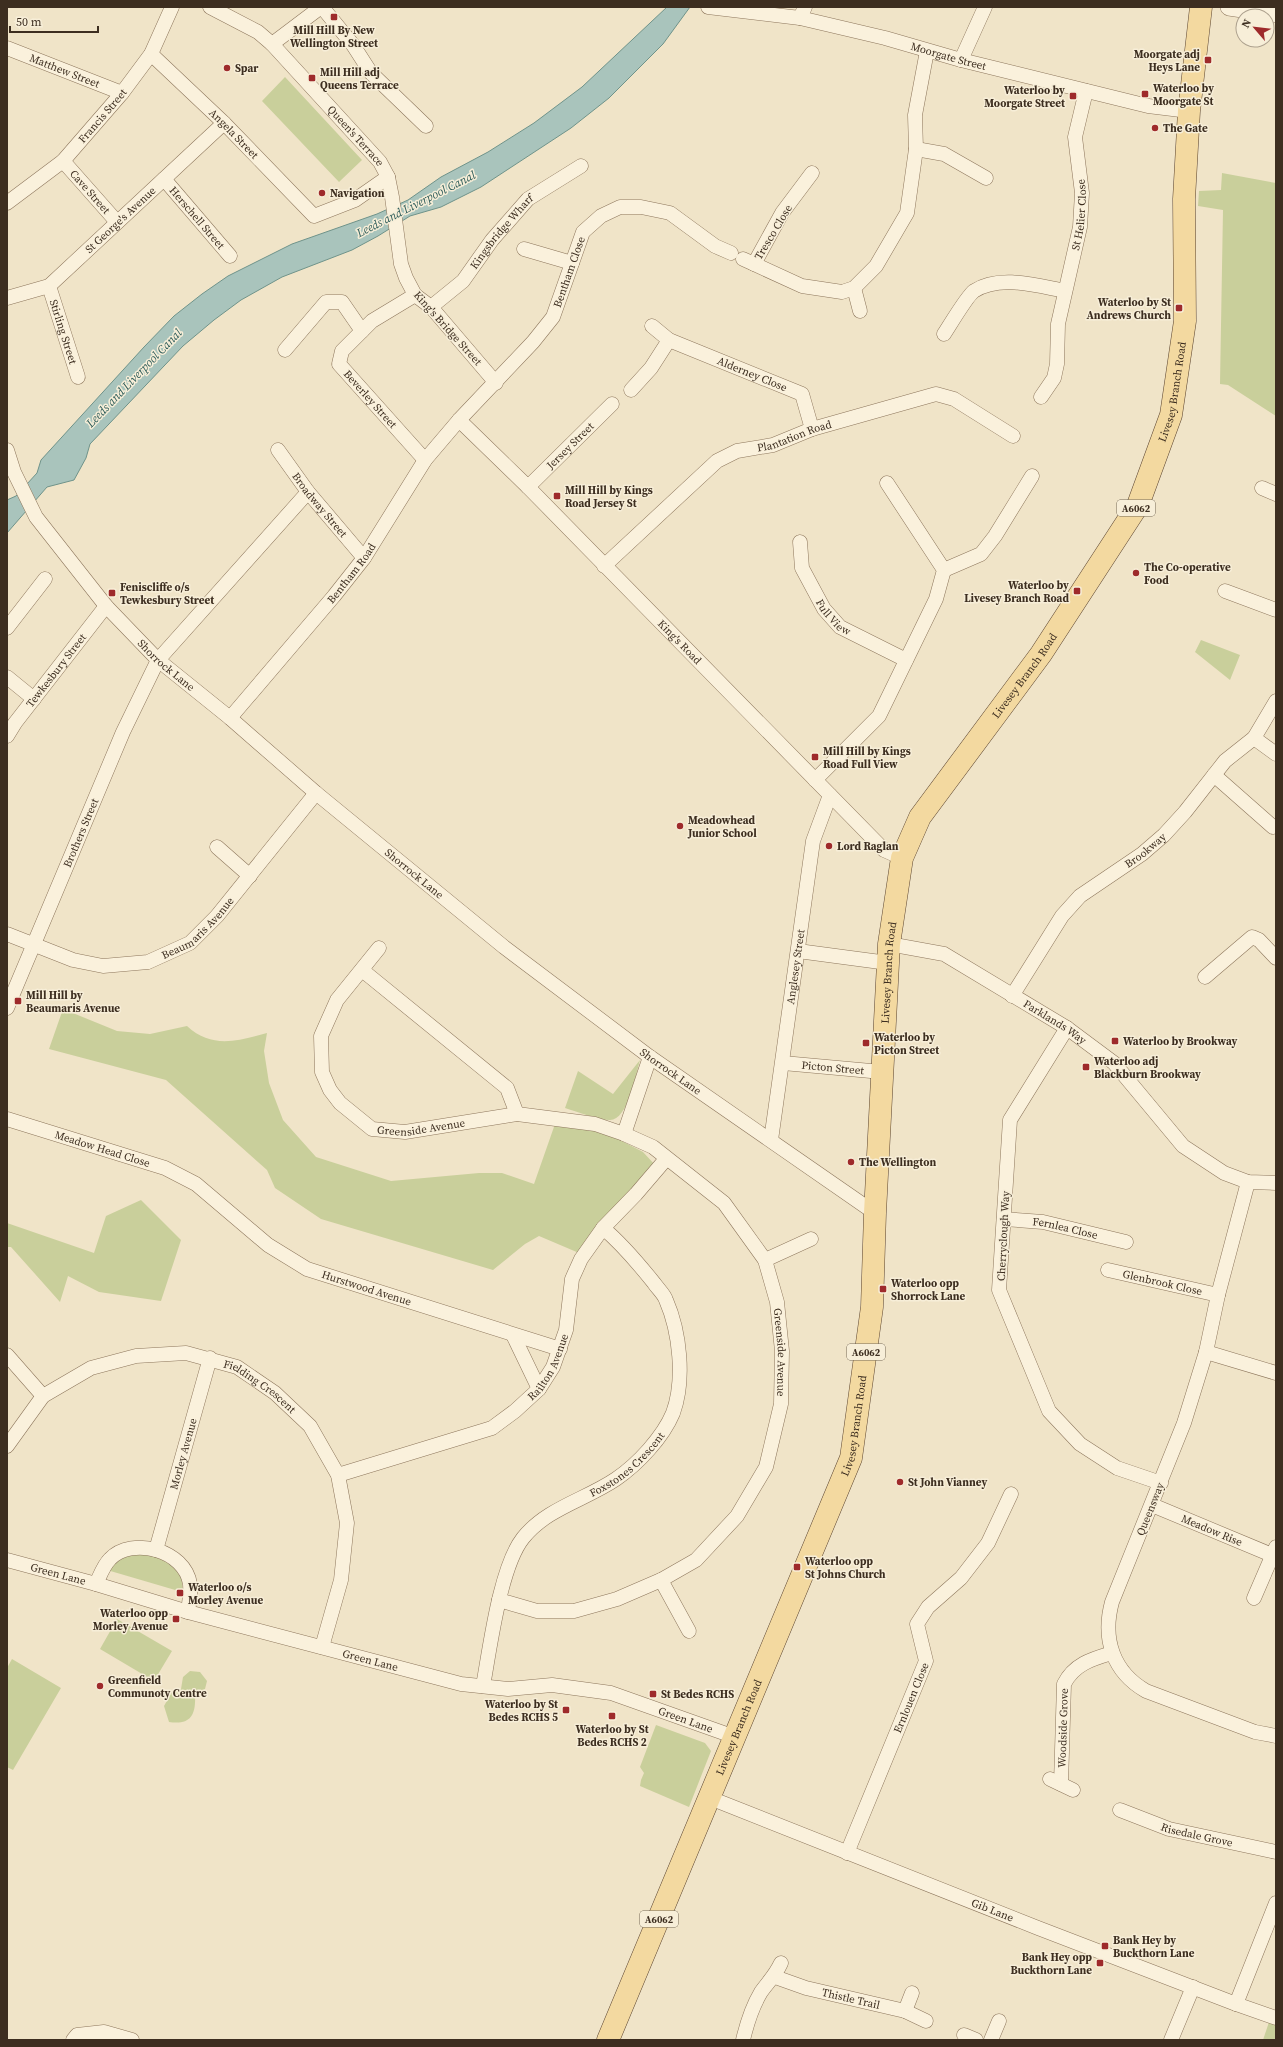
<svg xmlns="http://www.w3.org/2000/svg" width="1283" height="2047" font-family="'Source Serif 4',serif">
  <style>
    .green { fill: #c9cf9b }
    .water { fill: #a9c4bc; stroke: #6f938a }
    .lines { fill: none; stroke-linecap: round; stroke-linejoin: round }
    .minor-casing { stroke: #8d765c; stroke-width: 15 }
    .tertiary-casing { stroke: #8d765c; stroke-width: 18 }
    .primary-casing { stroke: #5b4430; stroke-width: 23 }
    .minor { stroke: #faf1dc; stroke-width: 14 }
    .tertiary { stroke: #faf1dc; stroke-width: 17 }
    .primary { stroke: #f3d9a0; stroke-width: 22 }
    .poi-dot { fill: #9e2a2b; stroke: #f7eed8; stroke-width: 1.5 }
    .labels { text-anchor: middle; stroke-width: 3; stroke-linejoin: round; paint-order: stroke }
    .shield { fill: #f7eed8; stroke: #756857; stroke-width: 1 }
    .shield-label { font-size: 10px; font-weight: bold; fill: #3d2e20 }
    .poi-label { font-size: 11px; font-weight: bold; fill: #3d2e20; stroke: #f7eed8; text-anchor: start }
    .street-label { font-size: 11px; fill: #3d2e20; stroke: #f7eed8 }
    .water-label { font-size: 12px; font-style: italic; fill: #2f5d5a; stroke: #f7eed8 }
  </style>
  <rect width="100%" height="100%" fill="#f0e4c8"/>
  <!-- green -->
  <path class="green" d="M285,77L362,160L339,182L262,101Z
    M1222,173L1276,183V416L1228,385L1220,384L1223,210L1198,206L1199,191L1221,190Z
    M1201,640L1240,655L1230,680L1195,652Z
    M63,1009L117,1031L150,1034L187,1026C212,1049 237,1041 267,1033L264,1051L269,1083L283,1120L316,1157L391,1181L479,1173H502L534,1184L555,1124L596,1131L618,1139L643,1152L656,1166L579,1253L539,1236L525,1244L493,1270L321,1219L275,1188L267,1170L166,1080L49,1049Z
    M640,1060C636,1074 628,1120 610,1120C598,1120 578,1112 565,1108L578,1071L613,1094Z
    M141,1200L181,1240L161,1301L99,1292L68,1276L60,1302L11,1247H7V1223L94,1253L106,1216Z
    M124,1554C133,1555 147,1552 155,1556C172,1562 185,1574 182,1592L107,1570Z
    M117,1619L172,1651L154,1681L100,1649Z
    M12,1659L61,1688L13,1770L7,1767V1668Z
    M190,1671L200,1672L207,1681L205,1689L195,1695C196,1716 190,1725 169,1722L164,1706L172,1692L181,1689L183,1677Z
    M656,1725L705,1743L711,1751L689,1807L640,1786L641,1780L644,1773L640,1767Z
    M1269,2022L1276,2025V2040H1263Z"/>
  <!-- water -->
  <path class="water" d="M667,7H690L663,44L609,98L571,128L481,187L441,207L410,216L378,236L352,250L282,277L241,300L214,320L183,346L90,444L86,458L74,480L47,487L7,533V500L16,496L37,473L41,460L144,347L174,316L202,294L228,276L292,244L377,214L408,200L441,177L488,152L534,123L582,87Z"/>
  <g class="lines">
    <defs>
      <g id="minor">
        <path id="s1" d="M210,7L258,32L272,44L380,162L388,177L392,197L401,264L406,278L415,295L431,307L496,383"/>
        <path d="M322,7L353,45L371,73L426,126"/>
        <path id="s2" d="M708,7L800,18L885,38L961,60L1148,106L1189,111"/>
        <path d="M800,18L805,7"/>
        <path d="M272,44L321,7"/>
        <path id="s3" d="M7,48L122,93"/>
        <path id="s4" d="M151,54L224,123L314,216L355,200L388,177"/>
        <path d="M961,60L985,7"/>
        <path d="M916,149L944,154L986,178"/>
        <path id="s5" d="M63,161L117,222"/>
        <path d="M812,173L782,213L754,264L802,286L842,292L854,288L876,266L907,213L916,149L915,115L927,51"/>
        <path id="s6" d="M164,179L230,256"/>
        <path id="s7" d="M7,203L63,161L122,93L151,54L172,7"/>
        <path d="M524,249L572,263"/>
        <path d="M743,259L754,264"/>
        <path id="s8" d="M49,286L78,377"/>
        <path d="M854,288L860,311"/>
        <path id="s9" d="M415,295L372,321L342,351L339,364L425,460"/>
        <path id="s10" d="M7,298L49,286L224,123"/>
        <path id="s11" d="M431,307L463,281L492,240L528,199L581,166"/>
        <path id="s12" d="M652,326L669,340L802,394L812,429"/>
        <path d="M944,334C950,325 967,296 974,291C1000,274 1038,286 1065,291"/>
        <path d="M285,350L326,302H342L362,331"/>
        <path d="M631,390L651,368L669,340"/>
        <path id="s13" d="M1041,397L1054,378L1057,364L1058,324L1080,227L1082,193L1075,137L1086,91"/>
        <path id="s14" d="M459,420L528,487L884,850L902,858"/>
        <path id="s15" d="M7,450L14,472L36,517L106,606L158,660L230,718L316,793L504,947L650,1057L875,1213"/>
        <path id="s16" d="M278,450L308,492L364,558"/>
        <path id="s17" d="M528,487L612,404"/>
        <path d="M1262,488L1276,494"/>
        <path id="s18" d="M800,542L802,568L824,609L840,627L906,660"/>
        <path id="s19" d="M604,566L717,461L737,451L773,445L812,429L936,394L954,399L1013,436"/>
        <path d="M944,570L981,554L995,536L1032,476"/>
        <path d="M1225,591L1276,610"/>
        <path d="M7,628L45,579"/>
        <path d="M7,677L34,699"/>
        <path id="s20" d="M230,718L334,596L364,558L425,460L459,420L533,342L553,317L583,232L601,216L620,207H641L670,213L715,246L731,253"/>
        <path id="s21" d="M7,736L15,723L106,606"/>
        <path d="M1254,738L1276,754"/>
        <path d="M1214,775L1273,827"/>
        <path d="M815,780L879,716L936,599L944,570L887,483"/>
        <path d="M217,847L250,876"/>
        <path id="s22" d="M7,934L73,960L103,966L148,962L190,943L217,916L316,793"/>
        <path id="s23" d="M889,944L944,954L1067,1028L1114,1063L1183,1146L1224,1173L1248,1182L1276,1183"/>
        <path id="s24" d="M379,948L337,1000L321,1036L322,1072L330,1090L340,1103L372,1129L405,1132L517,1114L595,1124L624,1134L653,1147L724,1203L765,1260L777,1302L782,1351L781,1404L766,1467L737,1516L696,1560L661,1580L617,1599L574,1611H537L499,1600"/>
        <path d="M798,951L888,963"/>
        <path d="M362,970L507,1088L517,1114"/>
        <path d="M1205,977L1252,937L1259,940L1276,958"/>
        <path id="s25" d="M1012,996L1062,916L1080,896L1142,854L1164,835L1185,812L1225,761L1254,738L1276,701"/>
        <path id="s26" d="M7,1008L123,732L158,660L308,492"/>
        <path d="M1067,1028L1010,1120L999,1290L1049,1411L1080,1444L1117,1468L1161,1483"/>
        <path id="s27" d="M783,1063L882,1072"/>
        <path id="s28" d="M7,1119L165,1168L196,1184L268,1245L307,1269L560,1349"/>
        <path d="M624,1134L650,1057"/>
        <path id="s29" d="M771,1140L813,841L830,795"/>
        <path d="M1248,1182L1218,1295L1206,1352L1184,1423L1112,1602C1102,1639 1113,1672 1146,1691L1255,1732L1276,1736"/>
        <path id="s30" d="M1004,1219L1043,1222L1126,1242"/>
        <path d="M765,1260L811,1239"/>
        <path id="s31" d="M1108,1270L1218,1295"/>
        <path d="M513,1335L539,1389"/>
        <path d="M1206,1352L1276,1373"/>
        <path d="M7,1355L43,1396"/>
        <path id="s32" d="M7,1446L43,1396L91,1368L136,1356L186,1353L237,1367L275,1393L310,1426L338,1475L347,1523L341,1580L322,1647"/>
        <path id="s33" d="M338,1475L492,1428L515,1411L539,1389L553,1367L566,1330L572,1279L581,1259L603,1228L636,1194L666,1159"/>
        <path id="s34" d="M1152,1505L1272,1555"/>
        <path id="s35" d="M156,1550L210,1358"/>
        <path id="s36" d="M7,1560L96,1584L188,1612L461,1684L508,1689L552,1685L611,1693L735,1737"/>
        <path d="M661,1580L689,1631"/>
        <path d="M96,1584C100,1576 103,1566 110,1559C132,1536 185,1550 190,1584C191,1593 189,1603 188,1612"/>
        <path d="M1254,1598L1276,1547"/>
        <path id="s37" d="M483,1686C490,1648 500,1567 523,1538C547,1508 585,1500 616,1479C638,1464 663,1437 673,1413C685,1380 680,1332 666,1300C664,1294 658,1289 654,1283C638,1263 622,1244 603,1228"/>
        <path d="M1050,1779L1073,1790"/>
        <path id="s38" d="M1061,1784L1064,1684C1074,1664 1092,1659 1112,1653"/>
        <path id="s39" d="M710,1798L1038,1928L1236,2004L1276,2018"/>
        <path id="s40" d="M1120,1810L1169,1829L1276,1852"/>
        <path id="s41" d="M847,1853L926,1661L917,1624L928,1607L961,1578L988,1543L1011,1494"/>
        <path id="s42" d="M775,1977L806,1988L905,2011L926,2021"/>
        <path d="M1236,2004L1276,1903"/>
        <path d="M905,2011L912,1993"/>
        <path d="M964,2035L976,2040"/>
        <path d="M73,2040L77,2035L104,2032L132,2040"/>
        <path d="M743,2040C747,2023 752,2007 761,1992C768,1982 775,1976 781,1963"/>
        <path d="M991,2040L999,2021"/>
        <path d="M1171,2040L1193,1987"/>
      </g>
      <path id="tertiary" d="M1229,7L1276,14"/>
      <g id="primary">
        <path id="s43" d="M608,2040L851,1458L872,1307L875,1213L889,944L902,858L920,817L1041,654L1138,505L1171,415L1185,321L1184,199L1189,111L1201,7"/>
      </g>
    </defs>
    <!-- minor casing -->
    <use href="#minor" class="minor-casing"/>
    <!-- tertiary casing -->
    <use href="#tertiary" class="tertiary-casing"/>
    <!-- primary casing -->
    <use href="#primary" class="primary-casing"/>
    <!-- minor -->
    <use href="#minor" class="minor"/>
    <!-- tertiary -->
    <use href="#tertiary" class="tertiary"/>
    <!-- primary -->
    <use href="#primary" class="primary"/>
  </g>
  <!-- markers -->
  <g class="poi-dot">
    <rect x="330" y="13" width="8" height="8" rx="2"/>
    <rect x="1204" y="56" width="8" height="8" rx="2"/>
    <circle cx="227" cy="68" r="4"/>
    <rect x="308" y="74" width="8" height="8" rx="2"/>
    <rect x="1141" y="90" width="8" height="8" rx="2"/>
    <rect x="1069" y="92" width="8" height="8" rx="2"/>
    <circle cx="1155" cy="128" r="4"/>
    <circle cx="322" cy="193" r="4"/>
    <rect x="1175" y="304" width="8" height="8" rx="2"/>
    <rect x="553" y="492" width="8" height="8" rx="2"/>
    <circle cx="1136" cy="573" r="4"/>
    <rect x="1073" y="587" width="8" height="8" rx="2"/>
    <rect x="108" y="589" width="8" height="8" rx="2"/>
    <rect x="811" y="753" width="8" height="8" rx="2"/>
    <circle cx="680" cy="826" r="4"/>
    <circle cx="829" cy="846" r="4"/>
    <rect x="14" y="997" width="8" height="8" rx="2"/>
    <rect x="1111" y="1037" width="8" height="8" rx="2"/>
    <rect x="862" y="1039" width="8" height="8" rx="2"/>
    <rect x="1082" y="1063" width="8" height="8" rx="2"/>
    <circle cx="851" cy="1162" r="4"/>
    <rect x="879" y="1285" width="8" height="8" rx="2"/>
    <circle cx="900" cy="1482" r="4"/>
    <rect x="793" y="1563" width="8" height="8" rx="2"/>
    <rect x="176" y="1589" width="8" height="8" rx="2"/>
    <rect x="172" y="1615" width="8" height="8" rx="2"/>
    <circle cx="100" cy="1686" r="4"/>
    <rect x="649" y="1690" width="8" height="8" rx="2"/>
    <rect x="562" y="1706" width="8" height="8" rx="2"/>
    <rect x="608" y="1712" width="8" height="8" rx="2"/>
    <rect x="1101" y="1942" width="8" height="8" rx="2"/>
    <rect x="1096" y="1959" width="8" height="8" rx="2"/>
  </g>
  <g class="labels">
    <!-- shield labels -->
    <g class="shield">
      <rect x="1117" y="500" width="38" height="16" rx="3"/>
      <rect x="847" y="1344" width="38" height="16" rx="3"/>
      <rect x="640" y="1911" width="38" height="16" rx="3"/>
    </g>
    <g class="shield-label">
      <text x="1136" y="512">A6062</text>
      <text x="866" y="1356">A6062</text>
      <text x="659" y="1923">A6062</text>
    </g>
    <!-- poi labels -->
    <g class="poi-label">
      <text x="334" y="34" text-anchor="middle">Mill Hill By New<tspan x="334" dy="13">Wellington Street</tspan></text>
      <text x="1200" y="58" text-anchor="end">Moorgate adj<tspan x="1200" dy="13">Heys Lane</tspan></text>
      <text x="235" y="72">Spar</text>
      <text x="320" y="76">Mill Hill adj<tspan x="320" dy="13">Queens Terrace</tspan></text>
      <text x="1153" y="92">Waterloo by<tspan x="1153" dy="13">Moorgate St</tspan></text>
      <text x="1065" y="94" text-anchor="end">Waterloo by<tspan x="1065" dy="13">Moorgate Street</tspan></text>
      <text x="1163" y="132">The Gate</text>
      <text x="330" y="197">Navigation</text>
      <text x="1171" y="306" text-anchor="end">Waterloo by St<tspan x="1171" dy="13">Andrews Church</tspan></text>
      <text x="565" y="494">Mill Hill by Kings<tspan x="565" dy="13">Road Jersey St</tspan></text>
      <text x="1144" y="571">The Co-operative<tspan x="1144" dy="13">Food</tspan></text>
      <text x="1069" y="589" text-anchor="end">Waterloo by<tspan x="1069" dy="13">Livesey Branch Road</tspan></text>
      <text x="120" y="591">Feniscliffe o/s<tspan x="120" dy="13">Tewkesbury Street</tspan></text>
      <text x="823" y="755">Mill Hill by Kings<tspan x="823" dy="13">Road Full View</tspan></text>
      <text x="688" y="824">Meadowhead<tspan x="688" dy="13">Junior School</tspan></text>
      <text x="837" y="850">Lord Raglan</text>
      <text x="26" y="999">Mill Hill by<tspan x="26" dy="13">Beaumaris Avenue</tspan></text>
      <text x="874" y="1041">Waterloo by<tspan x="874" dy="13">Picton Street</tspan></text>
      <text x="1123" y="1045">Waterloo by Brookway</text>
      <text x="1094" y="1065">Waterloo adj<tspan x="1094" dy="13">Blackburn Brookway</tspan></text>
      <text x="859" y="1166">The Wellington</text>
      <text x="891" y="1287">Waterloo opp<tspan x="891" dy="13">Shorrock Lane</tspan></text>
      <text x="908" y="1486">St John Vianney</text>
      <text x="805" y="1565">Waterloo opp<tspan x="805" dy="13">St Johns Church</tspan></text>
      <text x="188" y="1591">Waterloo o/s<tspan x="188" dy="13">Morley Avenue</tspan></text>
      <text x="168" y="1617" text-anchor="end">Waterloo opp<tspan x="168" dy="13">Morley Avenue</tspan></text>
      <text x="108" y="1684">Greenfield<tspan x="108" dy="13">Communoty Centre</tspan></text>
      <text x="661" y="1698">St Bedes RCHS</text>
      <text x="558" y="1708" text-anchor="end">Waterloo by St<tspan x="558" dy="13">Bedes RCHS 5</tspan></text>
      <text x="612" y="1733" text-anchor="middle">Waterloo by St<tspan x="612" dy="13">Bedes RCHS 2</tspan></text>
      <text x="1113" y="1944">Bank Hey by<tspan x="1113" dy="13">Buckthorn Lane</tspan></text>
      <text x="1092" y="1961" text-anchor="end">Bank Hey opp<tspan x="1092" dy="13">Buckthorn Lane</tspan></text>
    </g>
    <!-- street labels -->
    <g class="street-label">
      <text dy="4" stroke="none"><textPath href="#s2" startOffset="246">Moorgate Street</textPath></text>
      <text dy="4" stroke="none"><textPath href="#s3" startOffset="62">Matthew Street</textPath></text>
      <text dy="4" stroke="none"><textPath href="#s7" startOffset="130">Francis Street</textPath></text>
      <text dy="4" stroke="none"><textPath href="#s4" startOffset="115">Angela Street</textPath></text>
      <text dy="4" stroke="none"><textPath href="#s1" startOffset="197">Queen's Terrace</textPath></text>
      <text dy="4" stroke="none"><textPath href="#s5" startOffset="41">Cave Street</textPath></text>
      <text dy="4" stroke="none"><textPath href="#s13" startOffset="189">St Helier Close</textPath></text>
      <text dy="4" stroke="none"><textPath href="#s6" startOffset="51">Herschell Street</textPath></text>
      <text dy="4" stroke="none"><textPath href="#s10" startOffset="141">St George's Avenue</textPath></text>
      <text transform="translate(773 232) rotate(-59)" y="4">Tresco Close</text>
      <text dy="4" stroke="none"><textPath href="#s11" startOffset="104">Kingsbridge Wharf</textPath></text>
      <text dy="4" stroke="none"><textPath href="#s20" startOffset="564">Bentham Close</textPath></text>
      <text transform="translate(448 328) rotate(48)" y="4">King's Bridge Street</text>
      <text dy="4" stroke="none"><textPath href="#s8" startOffset="48">Stirling Street</textPath></text>
      <text dy="4" stroke="none"><textPath href="#s12" startOffset="112">Alderney Close</textPath></text>
      <text dy="4" stroke="none"><textPath href="#s43" startOffset="1778">Livesey Branch Road</textPath></text>
      <text dy="4" stroke="none"><textPath href="#s9" startOffset="153">Beverley Street</textPath></text>
      <text dy="4" stroke="none"><textPath href="#s19" startOffset="236">Plantation Road</textPath></text>
      <text dy="4" stroke="none"><textPath href="#s17" startOffset="59">Jersey Street</textPath></text>
      <text dy="4" stroke="none"><textPath href="#s16" startOffset="69">Broadway Street</textPath></text>
      <text dy="4" stroke="none"><textPath href="#s20" startOffset="189">Bentham Road</textPath></text>
      <text dy="4" stroke="none"><textPath href="#s18" startOffset="85">Full View</textPath></text>
      <text dy="4" stroke="none"><textPath href="#s14" startOffset="313">King's Road</textPath></text>
      <text dy="4" stroke="none"><textPath href="#s15" startOffset="271">Shorrock Lane</textPath></text>
      <text dy="4" stroke="none"><textPath href="#s21" startOffset="82">Tewkesbury Street</textPath></text>
      <text dy="4" stroke="none"><textPath href="#s43" startOffset="1454">Livesey Branch Road</textPath></text>
      <text dy="4" stroke="none"><textPath href="#s26" startOffset="190">Brothers Street</textPath></text>
      <text dy="4" stroke="none"><textPath href="#s25" startOffset="201">Brookway</textPath></text>
      <text dy="4" stroke="none"><textPath href="#s15" startOffset="595">Shorrock Lane</textPath></text>
      <text dy="4" stroke="none"><textPath href="#s22" startOffset="208">Beaumaris Avenue</textPath></text>
      <text dy="4" stroke="none"><textPath href="#s29" startOffset="175">Anglesey Street</textPath></text>
      <text dy="4" stroke="none"><textPath href="#s43" startOffset="1118">Livesey Branch Road</textPath></text>
      <text dy="4" stroke="none"><textPath href="#s23" startOffset="186">Parklands Way</textPath></text>
      <text dy="4" stroke="none"><textPath href="#s27" startOffset="50">Picton Street</textPath></text>
      <text dy="4" stroke="none"><textPath href="#s15" startOffset="919">Shorrock Lane</textPath></text>
      <text dy="4" stroke="none"><textPath href="#s24" startOffset="269">Greenside Avenue</textPath></text>
      <text dy="4" stroke="none"><textPath href="#s28" startOffset="100">Meadow Head Close</textPath></text>
      <text dy="4" stroke="none"><textPath href="#s30" startOffset="62">Fernlea Close</textPath></text>
      <text transform="translate(1003 1236) rotate(-87)" y="4">Cherryclough Way</text>
      <text dy="4" stroke="none"><textPath href="#s31" startOffset="56">Glenbrook Close</textPath></text>
      <text dy="4" stroke="none"><textPath href="#s28" startOffset="403">Hurstwood Avenue</textPath></text>
      <text dy="4" stroke="none"><textPath href="#s24" startOffset="762">Greenside Avenue</textPath></text>
      <text dy="4" stroke="none"><textPath href="#s33" startOffset="246">Railton Avenue</textPath></text>
      <text dy="4" stroke="none"><textPath href="#s32" startOffset="296">Fielding Crescent</textPath></text>
      <text dy="4" stroke="none"><textPath href="#s43" startOffset="663">Livesey Branch Road</textPath></text>
      <text dy="4" stroke="none"><textPath href="#s35" startOffset="100">Morley Avenue</textPath></text>
      <text dy="4" stroke="none"><textPath href="#s37" startOffset="283">Foxstones Crescent</textPath></text>
      <text transform="translate(1150 1509) rotate(-68)" y="4">Queensway</text>
      <text dy="4" stroke="none"><textPath href="#s34" startOffset="65">Meadow Rise</textPath></text>
      <text dy="4" stroke="none"><textPath href="#s36" startOffset="53">Green Lane</textPath></text>
      <text dy="4" stroke="none"><textPath href="#s36" startOffset="377">Green Lane</textPath></text>
      <text dy="4" stroke="none"><textPath href="#s41" startOffset="168">Ernlouen Close</textPath></text>
      <text dy="4" stroke="none"><textPath href="#s36" startOffset="701">Green Lane</textPath></text>
      <text dy="4" stroke="none"><textPath href="#s43" startOffset="339">Livesey Branch Road</textPath></text>
      <text dy="4" stroke="none"><textPath href="#s38" startOffset="56">Woodside Grove</textPath></text>
      <text dy="4" stroke="none"><textPath href="#s40" startOffset="81">Risedale Grove</textPath></text>
      <text dy="4" stroke="none"><textPath href="#s39" startOffset="304">Gib Lane</textPath></text>
      <text dy="4" stroke="none"><textPath href="#s42" startOffset="79">Thistle Trail</textPath></text>
    </g>
    <!-- water labels -->
    <g class="water-label">
      <text transform="translate(416 204) rotate(-27)" y="4">Leeds and Liverpool Canal</text>
      <text transform="translate(134 378) rotate(-46)" y="4">Leeds and Liverpool Canal</text>
    </g>
  </g>
  <!-- border -->
  <rect width="1283" height="2047" fill="none" stroke="#3d2e20" stroke-width="16"/>
  <!-- north arrow -->
  <g transform="translate(1255 28) rotate(298)"><circle r="19" fill="#f7eed8" stroke="#ada18e"/>
  <path d="M0-3L7 15L0 10L-7 15Z" fill="#9e2a2b"/>
  <text y="-6" font-size="11" font-weight="bold" text-anchor="middle" fill="#3d2e20">N</text>
  </g>
  <!-- scale -->
  <path d="M10 26v6h88v-6" fill="none" stroke="#3d2e20" stroke-width="2"/>
  <text x="16" y="26" font-size="12" fill="#3d2e20" stroke="#f7eed8" stroke-width="3" paint-order="stroke">50 m</text>
</svg>
